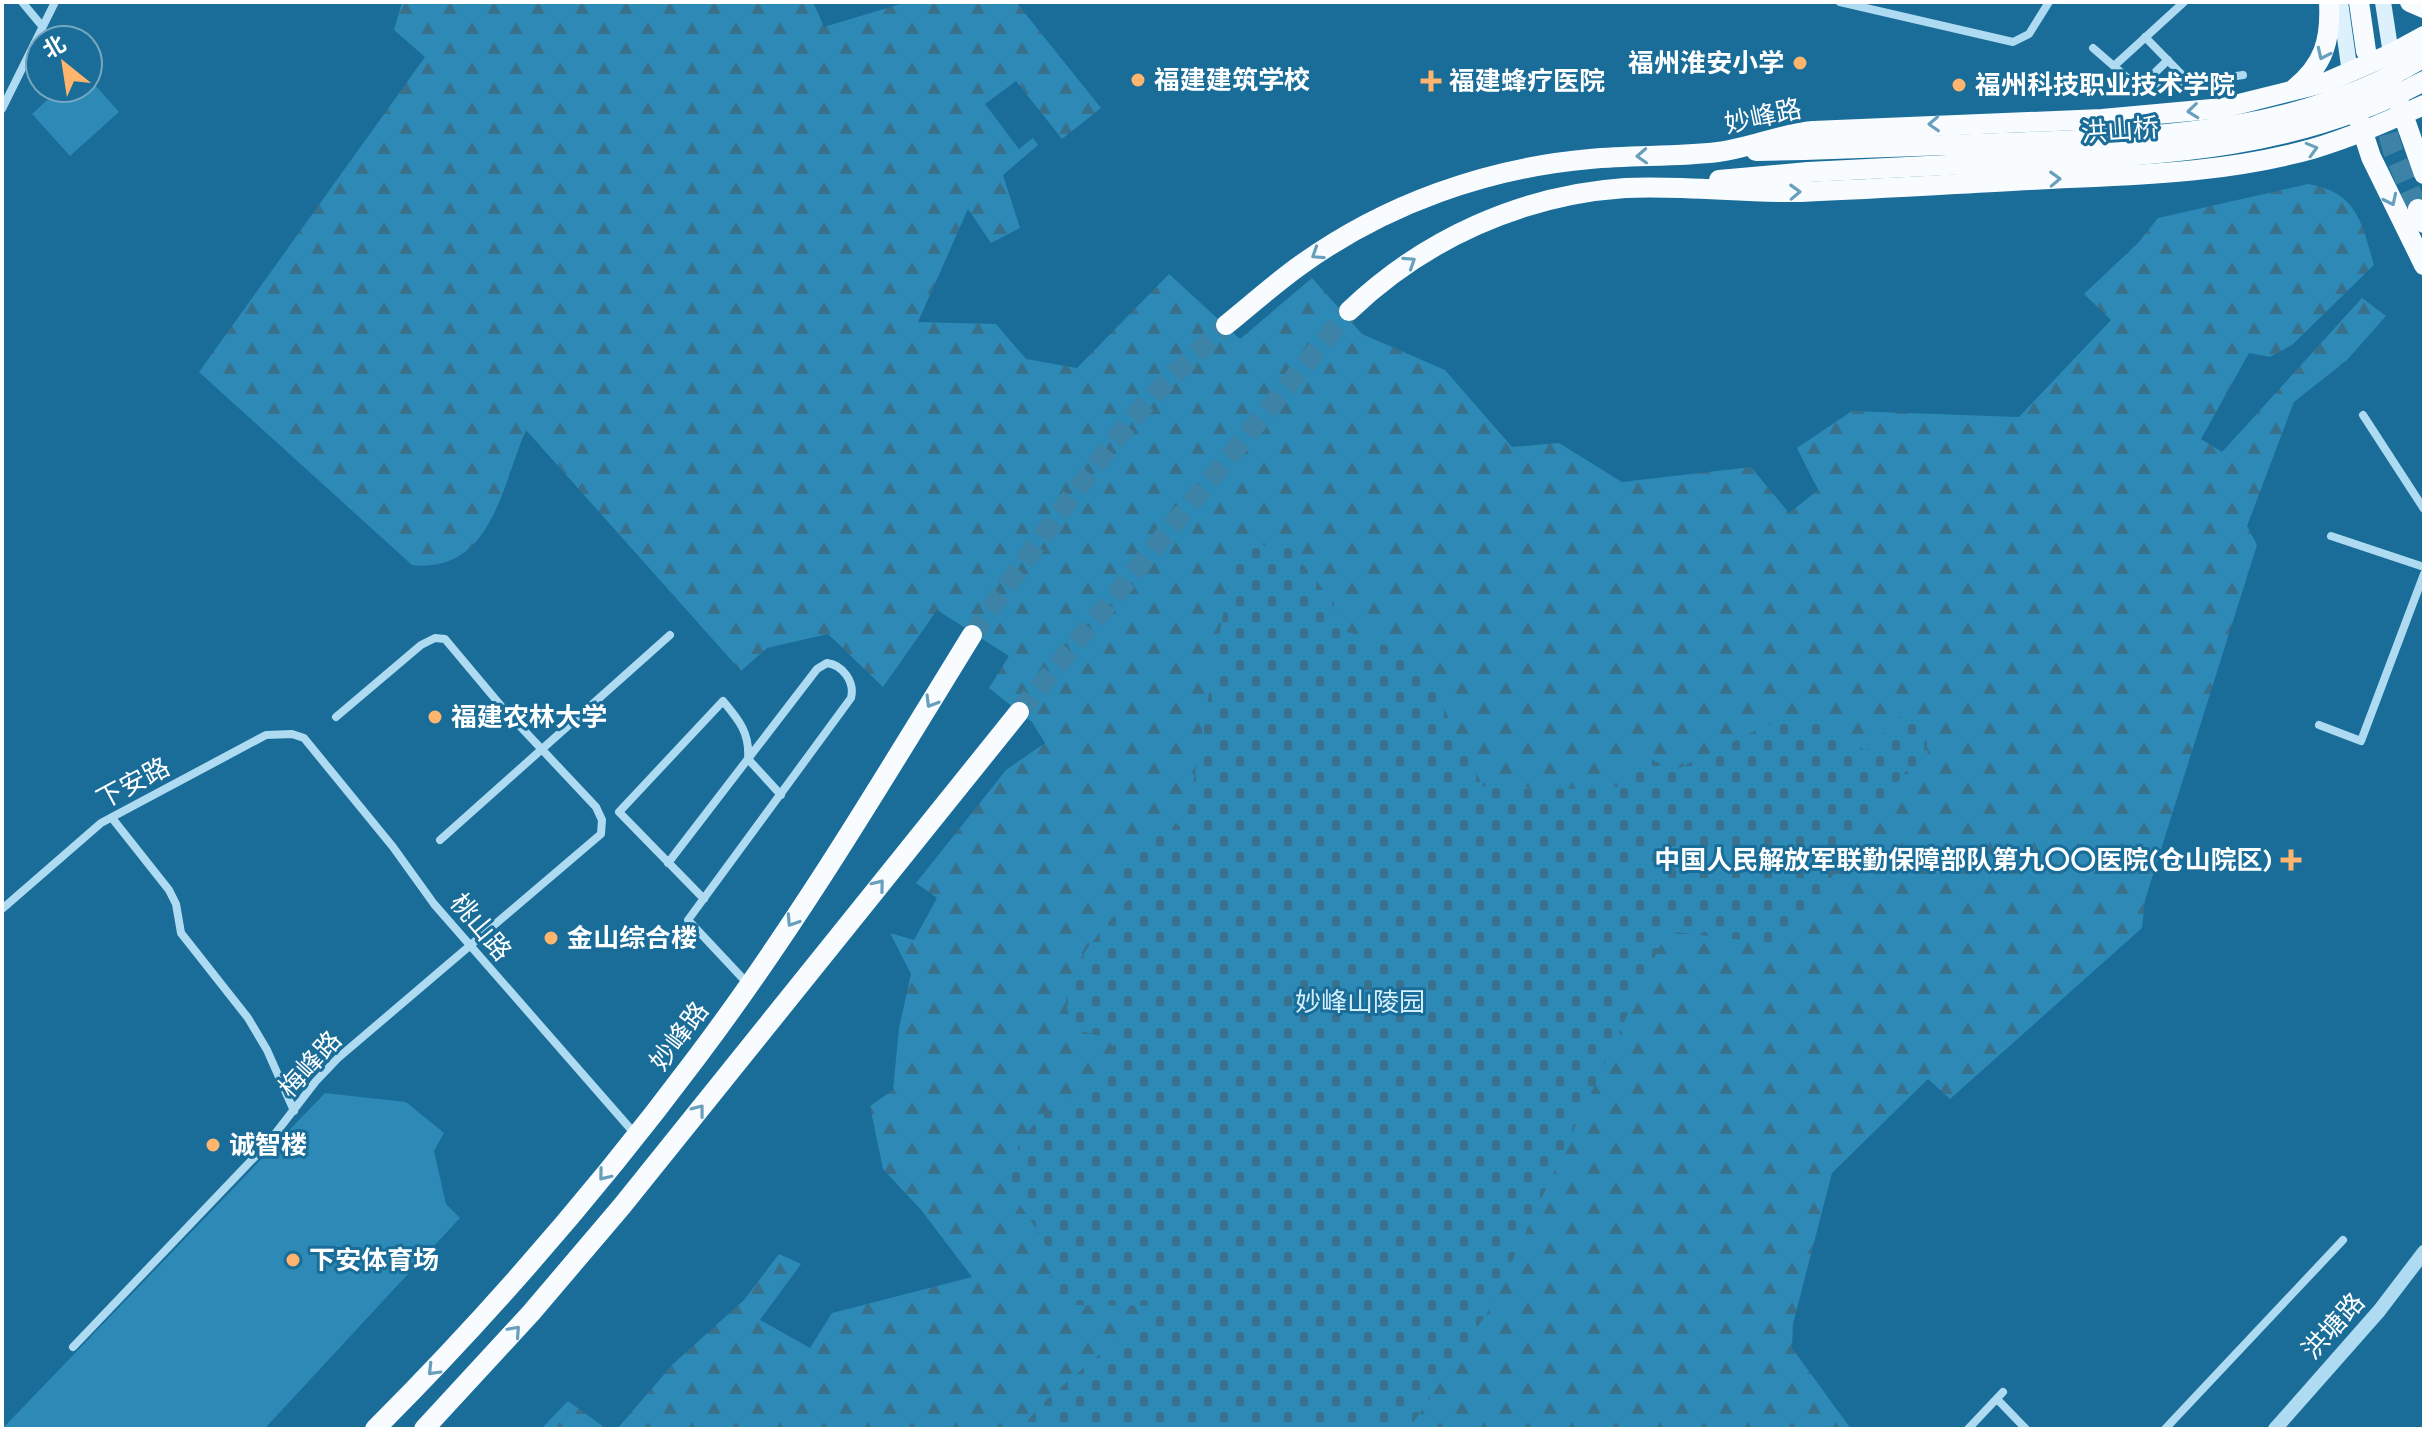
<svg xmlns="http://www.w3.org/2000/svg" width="2426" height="1431" font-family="Karla,'Noto Sans SC',sans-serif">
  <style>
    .forest { fill: url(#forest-firs) }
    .cemetery { fill: url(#cemetery-stones) }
    .pitch { fill: #2d89b6 }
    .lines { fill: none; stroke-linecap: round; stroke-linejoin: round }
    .primary-tunnel { stroke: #3c83a7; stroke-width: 20; stroke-dasharray: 20 10; stroke-linecap: butt }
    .minor { stroke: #aedbf1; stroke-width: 8 }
    .tertiary { stroke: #aedbf1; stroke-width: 14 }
    .secondary { stroke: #dcf1fc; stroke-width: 16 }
    .primary { stroke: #f8fcff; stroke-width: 20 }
    .primary-bridge { stroke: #f8fcff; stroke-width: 20 }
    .oneway { stroke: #679fbc }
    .poi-dot { fill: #ffb56e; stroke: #196d98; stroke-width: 3 }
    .labels { text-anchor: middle; stroke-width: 6; stroke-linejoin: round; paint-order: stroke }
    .poi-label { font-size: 26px; font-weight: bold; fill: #fff; stroke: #196d98; text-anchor: start }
    .street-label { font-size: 26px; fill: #fff; stroke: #196d98 }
    .park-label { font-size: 26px; fill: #d5effc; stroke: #196d98 }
  </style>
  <defs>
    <pattern id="forest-firs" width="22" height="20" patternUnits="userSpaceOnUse" patternTransform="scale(2)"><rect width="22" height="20" fill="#2d89b6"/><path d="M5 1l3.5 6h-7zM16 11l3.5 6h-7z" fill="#39718c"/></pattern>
    <pattern id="cemetery-stones" width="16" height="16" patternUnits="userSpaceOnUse" patternTransform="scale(2)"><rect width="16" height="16" fill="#2d89b6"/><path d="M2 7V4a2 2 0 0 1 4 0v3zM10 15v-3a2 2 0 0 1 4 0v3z" fill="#39718c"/></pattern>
  </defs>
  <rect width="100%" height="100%" fill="#196d98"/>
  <!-- forest -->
  <path class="forest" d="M402,2H813L824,27L907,2H1016L1101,108L1062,139L1016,81L985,104L1019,149L1033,138L1038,145L1003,175L1020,228L991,243L968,209L918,322L996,324L1026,359L1077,368L1169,274L1240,339L1312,278L1362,334L1445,370L1512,447L1559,443L1622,482L1751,467L1789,513L1818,490L1797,448L1852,411L2019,417L2111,320L2084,294L2138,243L2158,218L2308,184C2357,192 2362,223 2374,265L2292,345L2270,357L2249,353L2201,439L2222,452L2362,298L2386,316L2347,360L2294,402L2247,526L2257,545L2145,900L2142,928L1950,1099L1928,1079L1832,1173L1793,1324L1792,1348L1851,1429H617L673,1364L744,1300L779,1254L801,1264L760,1320L810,1348L832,1313L972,1277L922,1211L883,1169L870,1106L893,1090L899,1028L911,974L890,933L914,940L937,898L916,883L1006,770L1045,743L1032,722L989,688L1009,656L937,610L883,687L828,634L767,648L741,671L526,430C502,484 492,574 412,565L199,372L425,57L394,30Z
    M568,1401L607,1429H541Z"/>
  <!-- cemetery -->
  <path class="cemetery" d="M1287,544L1334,603L1339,629L1417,656L1483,786L1585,789L1622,786L1635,750L1673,771L1767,725L1819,717L1865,751L1901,715L1926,727L1928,764L1905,772L1784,945L1667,931L1489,1310L1409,1429H1020L1046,1400L1114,1342L1172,1306L1068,1305L1050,1279C1052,1275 1054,1271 1054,1267C1054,1247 1014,1203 1006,1178L1015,1166L1018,1147L1040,1115L1066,1103L1074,1093L1091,1088L1105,1077L1113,1059V1039L1072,1029C1070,1019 1066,1008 1066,997C1066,965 1111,920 1131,896L1116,853L1186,823L1235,547Z"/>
  <!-- pitch -->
  <path class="pitch" d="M88,77L119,112L70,156L32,114L60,88H88Z
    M325,1093L406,1102L444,1133L434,1151L446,1204L460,1218L268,1425L264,1429H2Z"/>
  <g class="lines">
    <!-- primary-tunnel -->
    <path class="primary-tunnel" d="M2380,105L2393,151L2418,209
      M972,635C1023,563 1074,490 1130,422C1159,387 1193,356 1226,325
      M1019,712L1349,311"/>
    <!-- minor -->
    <path class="minor" d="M22,2L42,26
      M1840,2L2013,42L2029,34L2049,2
      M2145,37L2190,83L2243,75
      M2093,48L2139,88L2168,60
      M2114,66L2184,2
      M2140,88L2190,83
      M2,109L55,2
      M2363,415L2424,509
      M2331,536L2424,567
      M2319,725L2361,741L2424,574
      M112,818L169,890L176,904L181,933L248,1018L267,1050L294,1111
      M440,840L670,635
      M668,863L817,669L827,663C843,665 855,682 851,698L688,920L748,984
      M704,899L619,812L723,701C739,720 750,733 748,759L781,795
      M2,909L101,823L266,735L292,734L304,738L393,847L434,904L635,1134
      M73,1347L268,1143L316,1081L338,1058L601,834L602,820L596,807L502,707L445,639L435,638L421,645L336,717
      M1997,1399L2026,1429
      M1968,1429L2003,1392
      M2165,1429L2343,1240"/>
    <!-- tertiary -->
    <path class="tertiary" d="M2275,1429L2379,1311L2424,1252"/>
    <!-- secondary -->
    <path class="secondary" d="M2340,2L2350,73
      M2383,2L2391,54"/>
    <!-- primary -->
    <path class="primary" d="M2359,2L2366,51
      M2410,2L2424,8
      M2294,89C2324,65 2331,40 2329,2
      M2399,103L2424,174
      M2359,120L2371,157L2424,265
      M1756,151L1804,150
      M1719,180L1808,172
      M2418,209L2424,223
      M1349,311C1424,239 1522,195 1625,188C1683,185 1743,193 1801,192C1877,189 1954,184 2030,180C2125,175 2219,175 2312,149C2350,138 2388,121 2424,105
      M1226,325C1251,305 1275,283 1302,264C1386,204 1487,168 1590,159C1633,155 1676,157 1718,152C1750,148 1781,134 1813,131L2102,119L2223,108L2327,82L2391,54L2424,36
      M375,1429C491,1313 599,1188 697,1057C798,923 884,778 972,635
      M424,1429L531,1313L622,1206L1019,712"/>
    <!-- primary-bridge -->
    <path class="primary-bridge" d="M1804,150C1879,147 1955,145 2030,142C2169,136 2302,132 2424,57
      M1808,172C1881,168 1954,164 2027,161C2168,155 2297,149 2424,81"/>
  </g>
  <!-- one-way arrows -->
  <defs><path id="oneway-chevron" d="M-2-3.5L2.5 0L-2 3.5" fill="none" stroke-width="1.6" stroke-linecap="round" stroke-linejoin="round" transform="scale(2)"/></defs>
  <g class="oneway">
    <use href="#oneway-chevron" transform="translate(2323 54) rotate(115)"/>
    <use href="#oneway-chevron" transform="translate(2193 111) rotate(174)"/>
    <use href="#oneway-chevron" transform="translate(1934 124) rotate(177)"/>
    <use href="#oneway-chevron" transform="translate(2312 149) rotate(-16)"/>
    <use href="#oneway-chevron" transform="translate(1642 156) rotate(177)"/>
    <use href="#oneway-chevron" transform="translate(2055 179) rotate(-2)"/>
    <use href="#oneway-chevron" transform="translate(1795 192) rotate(-2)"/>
    <use href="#oneway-chevron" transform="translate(2391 200) rotate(64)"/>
    <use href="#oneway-chevron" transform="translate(1317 254) rotate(147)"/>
    <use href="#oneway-chevron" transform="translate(1410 262) rotate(-33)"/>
    <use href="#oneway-chevron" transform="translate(931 702) rotate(121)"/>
    <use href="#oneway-chevron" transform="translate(879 885) rotate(-51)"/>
    <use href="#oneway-chevron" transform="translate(792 921) rotate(123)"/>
    <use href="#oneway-chevron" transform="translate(699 1110) rotate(-52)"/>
    <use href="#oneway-chevron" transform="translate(604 1175) rotate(129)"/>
    <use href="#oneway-chevron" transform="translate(515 1331) rotate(-48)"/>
    <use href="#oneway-chevron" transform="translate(433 1370) rotate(134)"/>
  </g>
  <!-- markers -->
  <g class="poi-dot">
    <circle cx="1800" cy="63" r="8"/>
    <circle cx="1138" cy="80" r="8"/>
    <path d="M1427 69h8v8h8v8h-8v8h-8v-8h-8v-8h8z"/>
    <circle cx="1959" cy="85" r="8"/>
    <circle cx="435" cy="717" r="8"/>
    <path d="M2287 848h8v8h8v8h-8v8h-8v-8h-8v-8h8z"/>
    <circle cx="551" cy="938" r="8"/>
    <circle cx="213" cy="1145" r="8"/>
    <circle cx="293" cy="1260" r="8"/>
  </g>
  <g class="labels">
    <!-- poi labels -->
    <g class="poi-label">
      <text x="1784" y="72" text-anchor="end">福州淮安小学</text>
      <text x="1154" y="89">福建建筑学校</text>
      <text x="1449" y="90">福建蜂疗医院</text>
      <text x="1975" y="94">福州科技职业技术学院</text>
      <text x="451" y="726">福建农林大学</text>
      <text x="2273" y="869" text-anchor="end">中国人民解放军联勤保障部队第九〇〇医院(仓山院区)</text>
      <text x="567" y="947">金山综合楼</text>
      <text x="229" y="1154">诚智楼</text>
      <text x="309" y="1269">下安体育场</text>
    </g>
    <!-- street labels -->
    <g class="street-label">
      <text transform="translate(1763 116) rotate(-12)" y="9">妙峰路</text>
      <text transform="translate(2120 130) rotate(-4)" y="9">洪山桥</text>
      <text transform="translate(133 783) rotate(-28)" y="9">下安路</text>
      <text transform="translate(481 927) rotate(50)" y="9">桃山路</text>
      <text transform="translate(679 1036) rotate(-53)" y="9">妙峰路</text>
      <text transform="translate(310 1064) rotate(-48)" y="9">梅峰路</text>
      <text transform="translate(2333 1326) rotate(-48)" y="9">洪塘路</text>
    </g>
    <!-- park labels -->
    <g class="park-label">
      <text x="1360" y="1011">妙峰山陵园</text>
    </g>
  </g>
  <!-- border -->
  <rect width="2426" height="1431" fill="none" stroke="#ffffff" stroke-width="8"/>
  <!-- north arrow -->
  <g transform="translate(64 64) rotate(330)"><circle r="38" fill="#196d98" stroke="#75a7c1" stroke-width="2"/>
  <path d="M0-6L14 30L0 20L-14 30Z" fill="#ffb56e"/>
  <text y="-12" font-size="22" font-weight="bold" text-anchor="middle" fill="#ffffff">北</text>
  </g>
</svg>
